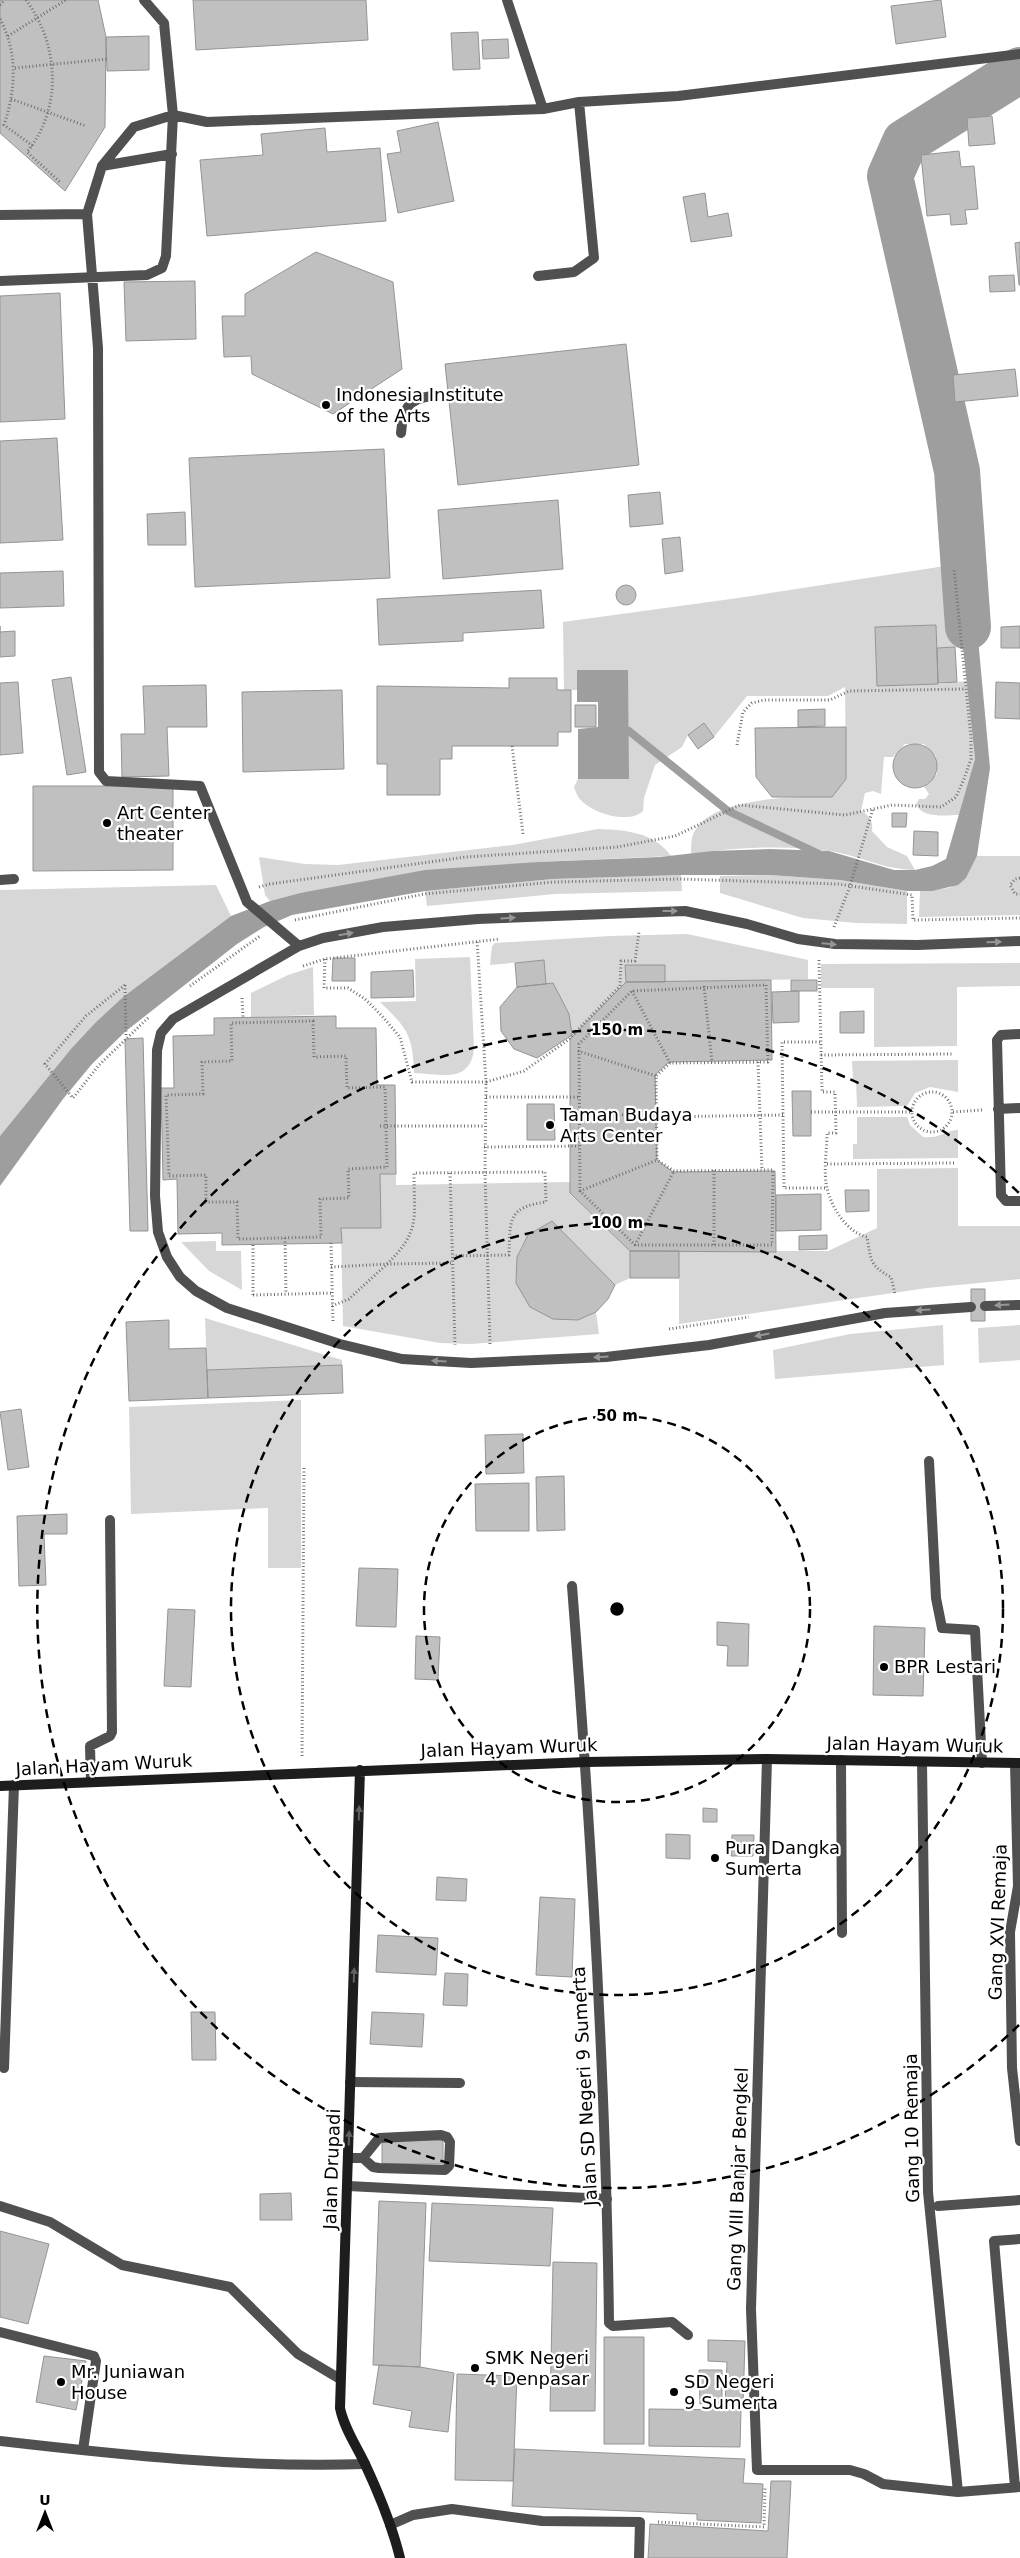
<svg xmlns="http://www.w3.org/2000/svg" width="1020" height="2558" font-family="'DejaVu Sans',sans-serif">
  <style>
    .green { fill: #d7d7d7 }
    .water { fill: #9e9e9e }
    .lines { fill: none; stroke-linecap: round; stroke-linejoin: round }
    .stream { stroke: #9e9e9e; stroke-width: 8 }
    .river { stroke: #9e9e9e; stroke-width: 46 }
    .building { fill: #c0c0c0; stroke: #949494 }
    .path { stroke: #727272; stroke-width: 3; stroke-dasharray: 1 2.5; stroke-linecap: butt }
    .lane { stroke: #505050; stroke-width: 10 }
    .street { stroke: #505050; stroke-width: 10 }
    .secondary { stroke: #1d1d1d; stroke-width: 10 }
    .oneway { fill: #969696 }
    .oneway2 { fill: #616161 }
    .ring { fill: none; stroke: #000; stroke-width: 2.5; stroke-dasharray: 9 6 }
    .poi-dot { fill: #000; stroke: #fff; stroke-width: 2 }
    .labels { text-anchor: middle; stroke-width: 4.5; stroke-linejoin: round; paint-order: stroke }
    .poi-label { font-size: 18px; fill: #000; stroke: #fff; text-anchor: start }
    .street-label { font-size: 18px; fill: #000; stroke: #fff }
    .centre { fill: #000; stroke: #fff; stroke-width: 2.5 }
    .ring-label { font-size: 15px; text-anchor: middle; font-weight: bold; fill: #000; stroke: #fff; stroke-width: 4.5; stroke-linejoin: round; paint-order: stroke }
  </style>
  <rect width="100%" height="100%" fill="#fff"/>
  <!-- green -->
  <path class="green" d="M958,564L963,647L937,648L936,625L875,627L938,684L967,681L975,759L960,815C945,815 923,819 916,804L919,799H925L929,794L924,787L937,774L936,756L924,744H905L893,757H884L881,794L873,791L865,793L861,811C870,816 873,820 872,831L887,847L907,856L915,870C884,870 859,855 829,851C785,845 735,847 691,854C691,849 691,843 692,838C703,796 798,797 832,796L846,779L845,687L828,696H747L714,737L704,723L688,735L682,747L655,765L644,798L643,811C629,825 590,813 579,798C577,795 575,790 574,787L578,779L628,778V670H577V690H564L563,622L738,598Z
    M598,829C626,830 654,832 671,856L538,862L300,893L270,901L265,895L259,857L305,864L338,865L513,845Z
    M977,856H1020V915L919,917L920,891L949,888L966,878Z
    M681,875L682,891L555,894L427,906L425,891L553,879Z
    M770,875L840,880L907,891V924L856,923L803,918L720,893V876Z
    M216,885L231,916L123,997L96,1022L0,1136V890Z
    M687,934L808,960V979L665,982L664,965H625L626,982L570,1039L569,1014L553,983L546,984L544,960L490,965L492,946L495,943L610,936Z
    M470,957L474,1049C470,1084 441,1074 414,1073C413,1035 407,1028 380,1002L416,1001L415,959Z
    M1020,963V986L957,987V1046L874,1047V988H821V964Z
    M313,967L314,1015L251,1017V993L288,975Z
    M958,1060V1092L930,1087L915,1093L907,1106L857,1107L856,1080L853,1079L852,1061Z
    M857,1117H907L910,1125L923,1137C941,1139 945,1130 958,1130V1158L853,1159V1144H857Z
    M958,1168V1226H1020V1279L927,1288L679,1324V1251H828L877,1228V1169Z
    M380,1174H396V1185L570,1182V1194L630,1251V1278L615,1285L551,1221C520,1240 517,1247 516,1283L553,1319L578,1320L596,1312L599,1334L471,1344L440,1343L343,1326L341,1228L381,1227Z
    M216,1241V1251H241L242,1290L209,1271L181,1242Z
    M205,1318L342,1360V1365L207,1370Z
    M943,1325L944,1365L775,1379L773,1350L850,1334Z
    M1020,1325V1360L979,1363L978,1328Z
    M301,1400V1568H268V1508L131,1514L129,1407Z"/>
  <!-- water -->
  <path class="water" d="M971,563L990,768L977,856L966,878L958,885L932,891H907L840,880L770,875H681L553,879L425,891L292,915L264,927L237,944L126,1031L92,1064L63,1099L0,1186V1136L71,1049L96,1022L123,997L231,916L270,901L300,893L425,870L538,862L660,857L712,851L770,849L829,851L894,870H915L932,866L946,859L975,759L963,647L958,564Z
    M577,670H628L629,779H578V729L598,727V702H577Z"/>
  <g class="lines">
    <!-- stream -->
    <path class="stream" d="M629,731L728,811L819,854"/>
    <!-- river -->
    <path class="river" d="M968,627L957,471L890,176L905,142L1020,70"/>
  </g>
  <!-- building -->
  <path class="building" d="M0,0H98L106,37L105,127L65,191L0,133Z
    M193,0H366L368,40L196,50Z
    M941,0L946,37L896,44L891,6Z
    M478,32L480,69L453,70L451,33Z
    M149,36V70L107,71L106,37Z
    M508,39L509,58L483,59L482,40Z
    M992,116L995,144L969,146L967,118Z
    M438,122L454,201L398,213L387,154L401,152L397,131Z
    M325,128L327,152L380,148L386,221L207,236L200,160L263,155L261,134Z
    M959,151L961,167L974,166L978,209L965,210L967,224L951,225L950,214L927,216L921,155Z
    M705,193L708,217L728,213L732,236L691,242L683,197Z
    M1020,242V285H1019L1015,243Z
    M316,252L393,282L402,369L333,414L252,374L251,356L224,357L222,316H245V294Z
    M1014,275L1015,291L990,292L989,276Z
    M195,281L196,339L126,341L124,282Z
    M60,293L65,419L0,422V296Z
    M626,344L639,465L458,485L445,364Z
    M1015,369L1018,396L955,402L953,375Z
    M57,438L63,540L0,543V441Z
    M384,449L390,578L195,587L189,458Z
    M660,492L663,524L630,527L628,495Z
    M558,500L563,569L443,579L438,510Z
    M185,512L186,545H148L147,514Z
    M680,537L683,571L665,574L662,539Z
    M63,571L64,606L0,608V573Z
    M616 595a10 10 0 1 1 20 0a10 10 0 1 1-20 0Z
    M541,590L544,628L463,633V641L379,645L377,599Z
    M936,625L938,684L877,686L875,627Z
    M0,626V632L15,631V656L0,657Z
    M1020,626V648H1001V627Z
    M955,647L957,682L938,683L937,648Z
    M71,677L86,772L67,775L52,680Z
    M509,678H557V690H571V732H558V746H452V759H440V795H387V764H377V686L509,688Z
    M18,682L23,753L0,755V683Z
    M996,682L1020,683V719L995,718Z
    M206,685L207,727H167L169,776L122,777L121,734H145L143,686Z
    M342,690L344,769L243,772L242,692Z
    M575,705H596V727H575Z
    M825,709V726L798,727V710Z
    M704,723L714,737L698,749L688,735Z
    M846,727V779L832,797H772L756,777L755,728Z
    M893 766a22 22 0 1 1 44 0a22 22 0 1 1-44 0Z
    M33,786H173V870L33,871Z
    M892,813H907L906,827H892Z
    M914,831L938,832V856L913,855Z
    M333,958H355V981H332Z
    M544,960L546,984L517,987L515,963Z
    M625,965H665V982H626Z
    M413,970L414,997L371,998V972Z
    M771,980L772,1060L669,1062L655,1075L657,1160L673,1172L775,1171L776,1252L630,1251L570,1193V1039L626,982Z
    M791,980H817V991H791Z
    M553,983L569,1014L572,1035L537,1058L514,1049L501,1031L500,1007L517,987Z
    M799,991V1022L773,1023L772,992Z
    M864,1011V1033H840V1012Z
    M336,1016V1028H376L377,1085H395L396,1174H380L381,1228H341L342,1243L222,1245V1233L178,1234L177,1179L163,1180L161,1088H174L173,1036L214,1035V1018Z
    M143,1038L148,1231H130L125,1039Z
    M792,1091H811V1136H793Z
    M527,1104H554L555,1140H527Z
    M845,1190H869V1211L846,1212Z
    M821,1194V1230L776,1231V1195Z
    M552,1221L615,1285L608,1299L596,1312L578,1320L553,1319L530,1307L516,1283L517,1257L528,1235Z
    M827,1235V1249L799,1250V1236Z
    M630,1251H679V1278H630Z
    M971,1289H985V1321H971Z
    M169,1320V1349L206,1348L208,1398L129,1401L126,1322Z
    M342,1365L343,1393L208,1398L207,1370Z
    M21,1409L29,1467L8,1470L0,1412Z
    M523,1434L524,1473L486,1474L485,1435Z
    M564,1476L565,1530L537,1531L536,1477Z
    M529,1483V1531H476L475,1484Z
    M67,1514V1534H44L46,1585L19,1586L17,1516Z
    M359,1568L398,1569L396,1627L356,1626Z
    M168,1609L195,1610L191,1687L164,1686Z
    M717,1622L749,1624L748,1666H727L728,1646L717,1645Z
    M874,1626L925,1628L923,1696L873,1695Z
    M416,1636L440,1637L438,1680L415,1679Z
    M703,1808L717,1809V1822H703Z
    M666,1834L690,1835V1859L666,1858Z
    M732,1835H754L753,1856H731Z
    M437,1877L467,1879L466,1901L436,1900Z
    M540,1897L575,1899L572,1977L536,1975Z
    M378,1935L438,1938L436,1975L376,1972Z
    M445,1973L468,1974L467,2006L443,2005Z
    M191,2012H215L216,2060H192Z
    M372,2012L424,2014L422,2047L370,2044Z
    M382,2140H443V2164H382Z
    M291,2193L292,2220H260V2194Z
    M379,2201L426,2203L420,2367L373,2365Z
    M432,2203L553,2208L550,2266L429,2261Z
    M0,2231L49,2244L28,2324L0,2317Z
    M553,2262L597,2263L595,2411H550Z
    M604,2337H644V2444H604Z
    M708,2340L745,2341L743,2406L725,2405L727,2362L708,2361Z
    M44,2356L86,2361L76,2410L36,2402Z
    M379,2365L420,2367L454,2373L448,2432L409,2427L412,2411L373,2404Z
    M699,2370H722V2403L700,2404Z
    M457,2374L517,2376L513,2481L455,2480Z
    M649,2409L741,2410L740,2447L649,2446Z
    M515,2449L745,2459L743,2483L763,2484L761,2523L697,2520V2514L512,2506Z
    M771,2481H791L787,2558H648L650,2524L768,2531Z"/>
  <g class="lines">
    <!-- path -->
    <path class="path" d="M26,0C59,44 63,108 27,152L61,183
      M0,5L5,0
      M0,19C18,53 16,89 4,125L33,146
      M8,36L66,0
      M15,68L107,59
      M11,99L86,126
      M737,745L743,712L752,703L764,700H830L849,691L965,689
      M512,746L523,834
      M1020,878L1015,879L1010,885L1015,894H1020
      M259,887L270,884L466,857L617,847L675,836L740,805L845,815L892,805L941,807L956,797L964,779L971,759V738L954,569
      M295,920L424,894L554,882L679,879L838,884L912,895L913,920L1020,918
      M834,927L850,886L873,809
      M325,959L324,988H348L365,999L382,1016L400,1037L412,1082H486L477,940
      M819,960L822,1092H835L836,1133H827C827,1150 823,1172 827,1188C832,1209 847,1232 867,1237C871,1259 869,1266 891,1277L895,1294
      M303,966L325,959L500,939
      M125,985L86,1016L45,1064L73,1098L99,1065L149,1017
      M125,985L126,1036
      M766,985L768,1062L670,1063L656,1076L657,1160L674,1171L773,1170L772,1245H635L580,1191L579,1044L632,991Z
      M190,986L260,936
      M704,986L712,1063
      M632,991L670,1063
      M242,998L243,1017
      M313,1021L314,1057L346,1056L347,1088L385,1087L387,1167L348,1169L349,1198L320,1199L321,1237L238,1239L237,1202H206V1175L169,1176L166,1095L203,1094L202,1062L232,1061L231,1023Z
      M820,1042H782L784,1188H827
      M578,1051L656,1076
      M821,1055L952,1054
      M758,1062L762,1170
      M912 1112a20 20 0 1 1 40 0a20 20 0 1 1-40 0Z
      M486,1097H578
      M811,1112H912
      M953,1112L982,1110
      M656,1117L783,1115
      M579,1121H617V1115L656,1114
      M380,1126H485
      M484,1147L579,1146
      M827,1164L954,1163
      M450,1173L455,1345
      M580,1191L657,1160
      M285,1238L286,1294
      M331,1243L333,1323
      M253,1245V1297
      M635,1245L674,1171
      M714,1245V1170
      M331,1267L387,1264C421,1231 414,1218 414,1173L545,1172L546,1202C507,1207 510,1221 509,1255L453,1256
      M253,1295L332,1293
      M332,1306L349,1299L387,1264L453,1263
      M669,1329L749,1317
      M490,1344L485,1173L486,1082L524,1071L568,1040L620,986L621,961H635L639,932
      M302,1756L304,1466
      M658,2522L764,2527L765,2487"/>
    <!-- lane -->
    <path class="lane" d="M507,0L543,109
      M102,166L172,154
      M0,215L87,214
      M538,276L574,272L594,258L579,102
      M0,281L147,275L162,268L166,256L173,115L164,23L144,0
      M401,433C403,409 407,399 432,396
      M299,946L247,902L200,786L106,781L99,772L98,348L87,214L102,166L134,127L173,115L207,122L543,109L579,102L678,96L1020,54
      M1020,1034L1001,1035L997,1040L1001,1195L1006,1201H1020
      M998,1109L1020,1108
      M985,1306L1020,1305
      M971,1307L885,1313L709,1345L606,1357L471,1363L402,1359L340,1344L227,1308L196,1291L180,1277L167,1257L158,1232L155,1196L157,1050L161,1033L173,1019L299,946L323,938L383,927L478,919L685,911L747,924L798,939L835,944L918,945L1020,941
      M91,1782L90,1746L110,1736L112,1732L110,1520
      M350,2082L460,2083
      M348,2158H363L379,2138L441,2135L447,2137L450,2142L449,2166L445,2170L379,2168L373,2167L363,2158
      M348,2186L607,2199"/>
    <!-- street -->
    <path class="street" d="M0,880L14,879
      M929,1461L936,1598L942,1628L975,1630L982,1763
      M572,1586C591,1831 606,2077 609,2323L613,2326L672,2322L688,2335
      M767,1759L751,2309L757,2470H850L864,2474L883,2484L958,2492L1020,2487
      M841,1760L842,1933
      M922,1762L928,2192L958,2492
      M1015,1763L1018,1886L1010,1932L1012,2068L1020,2141
      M4,2068L14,1785
      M0,2206L50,2222L122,2265L230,2287L298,2354L340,2379
      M938,2206L1020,2200
      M0,2332L94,2356L96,2361L83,2450
      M0,2441C121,2455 242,2468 365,2464
      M1015,2487L994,2241L1020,2239
      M390,2525L413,2515L452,2509L542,2521L640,2522L639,2558"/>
    <!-- secondary -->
    <path class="secondary" d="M360,1770L340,2408C344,2428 356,2445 365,2464C379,2494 392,2525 400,2558
      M0,1786L586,1762L767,1759L1020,1763"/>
  </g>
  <!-- one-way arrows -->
  <defs><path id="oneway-solid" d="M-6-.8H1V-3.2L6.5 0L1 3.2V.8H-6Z" transform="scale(1.25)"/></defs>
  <g class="oneway">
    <use href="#oneway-solid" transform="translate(670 911)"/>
    <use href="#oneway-solid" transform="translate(508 918) rotate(-3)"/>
    <use href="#oneway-solid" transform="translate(346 934) rotate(-10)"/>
    <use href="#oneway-solid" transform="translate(994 942) rotate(-1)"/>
    <use href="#oneway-solid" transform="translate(829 944) rotate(5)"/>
    <use href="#oneway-solid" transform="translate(1002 1305) rotate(177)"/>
    <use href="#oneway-solid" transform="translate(923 1310) rotate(176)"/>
    <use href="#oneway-solid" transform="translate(762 1335) rotate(169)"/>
    <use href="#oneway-solid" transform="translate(601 1357) rotate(176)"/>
    <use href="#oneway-solid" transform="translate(439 1361) rotate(-176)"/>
  </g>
  <g class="oneway2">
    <use href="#oneway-solid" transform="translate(359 1813) rotate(-88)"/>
    <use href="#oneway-solid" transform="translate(354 1975) rotate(-88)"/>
    <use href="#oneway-solid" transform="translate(349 2138) rotate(-88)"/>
  </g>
  <!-- distance rings -->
  <g class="ring">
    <circle cx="617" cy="1609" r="193"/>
    <circle cx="617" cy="1609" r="386"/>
    <path d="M1019 2025A579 579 0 1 1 1019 1193"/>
  </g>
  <!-- markers -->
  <g class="poi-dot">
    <circle cx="326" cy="405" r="5"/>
    <circle cx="107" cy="823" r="5"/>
    <circle cx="550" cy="1125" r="5"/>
    <circle cx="884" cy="1667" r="5"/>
    <circle cx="715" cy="1858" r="5"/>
    <circle cx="475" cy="2368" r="5"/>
    <circle cx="61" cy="2382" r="5"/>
    <circle cx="674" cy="2392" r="5"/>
  </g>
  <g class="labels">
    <!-- poi labels -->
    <g class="poi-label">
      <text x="336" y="401">Indonesia Institute<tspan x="336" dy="21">of the Arts</tspan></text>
      <text x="117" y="819">Art Center<tspan x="117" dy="21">theater</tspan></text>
      <text x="560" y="1121">Taman Budaya<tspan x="560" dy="21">Arts Center</tspan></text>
      <text x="894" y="1673">BPR Lestari</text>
      <text x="725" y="1854">Pura Dangka<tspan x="725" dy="21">Sumerta</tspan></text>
      <text x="485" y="2364">SMK Negeri<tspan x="485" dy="21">4 Denpasar</tspan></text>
      <text x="71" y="2378">Mr. Juniawan<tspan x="71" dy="21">House</tspan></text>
      <text x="684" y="2388">SD Negeri<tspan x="684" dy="21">9 Sumerta</tspan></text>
    </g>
    <!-- street labels -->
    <g class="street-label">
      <text transform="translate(915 1745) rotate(1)" y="6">Jalan Hayam Wuruk</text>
      <text transform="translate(509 1748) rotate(-2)" y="6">Jalan Hayam Wuruk</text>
      <text transform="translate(104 1765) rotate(-3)" y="6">Jalan Hayam Wuruk</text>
      <text transform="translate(998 1922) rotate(-88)" y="6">Gang XVI Remaja</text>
      <text transform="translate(585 2086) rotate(-93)" y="6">Jalan SD Negeri 9 Sumerta</text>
      <text transform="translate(912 2128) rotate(-91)" y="6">Gang 10 Remaja</text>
      <text transform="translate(332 2169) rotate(-88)" y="6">Jalan Drupadi</text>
      <text transform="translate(738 2179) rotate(-88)" y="6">Gang VIII Banjar Bengkel</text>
    </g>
  </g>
  <circle cx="617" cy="1609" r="8" class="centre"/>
  <g class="ring-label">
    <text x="617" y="1035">150 m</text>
    <text x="617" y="1228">100 m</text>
    <text x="617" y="1421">50 m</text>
  </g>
  <!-- north arrow -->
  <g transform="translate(45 2513)" stroke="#ffffff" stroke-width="4" paint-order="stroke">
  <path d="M0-4L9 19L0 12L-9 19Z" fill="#000000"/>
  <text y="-8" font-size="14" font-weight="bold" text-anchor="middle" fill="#000000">U</text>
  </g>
</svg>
